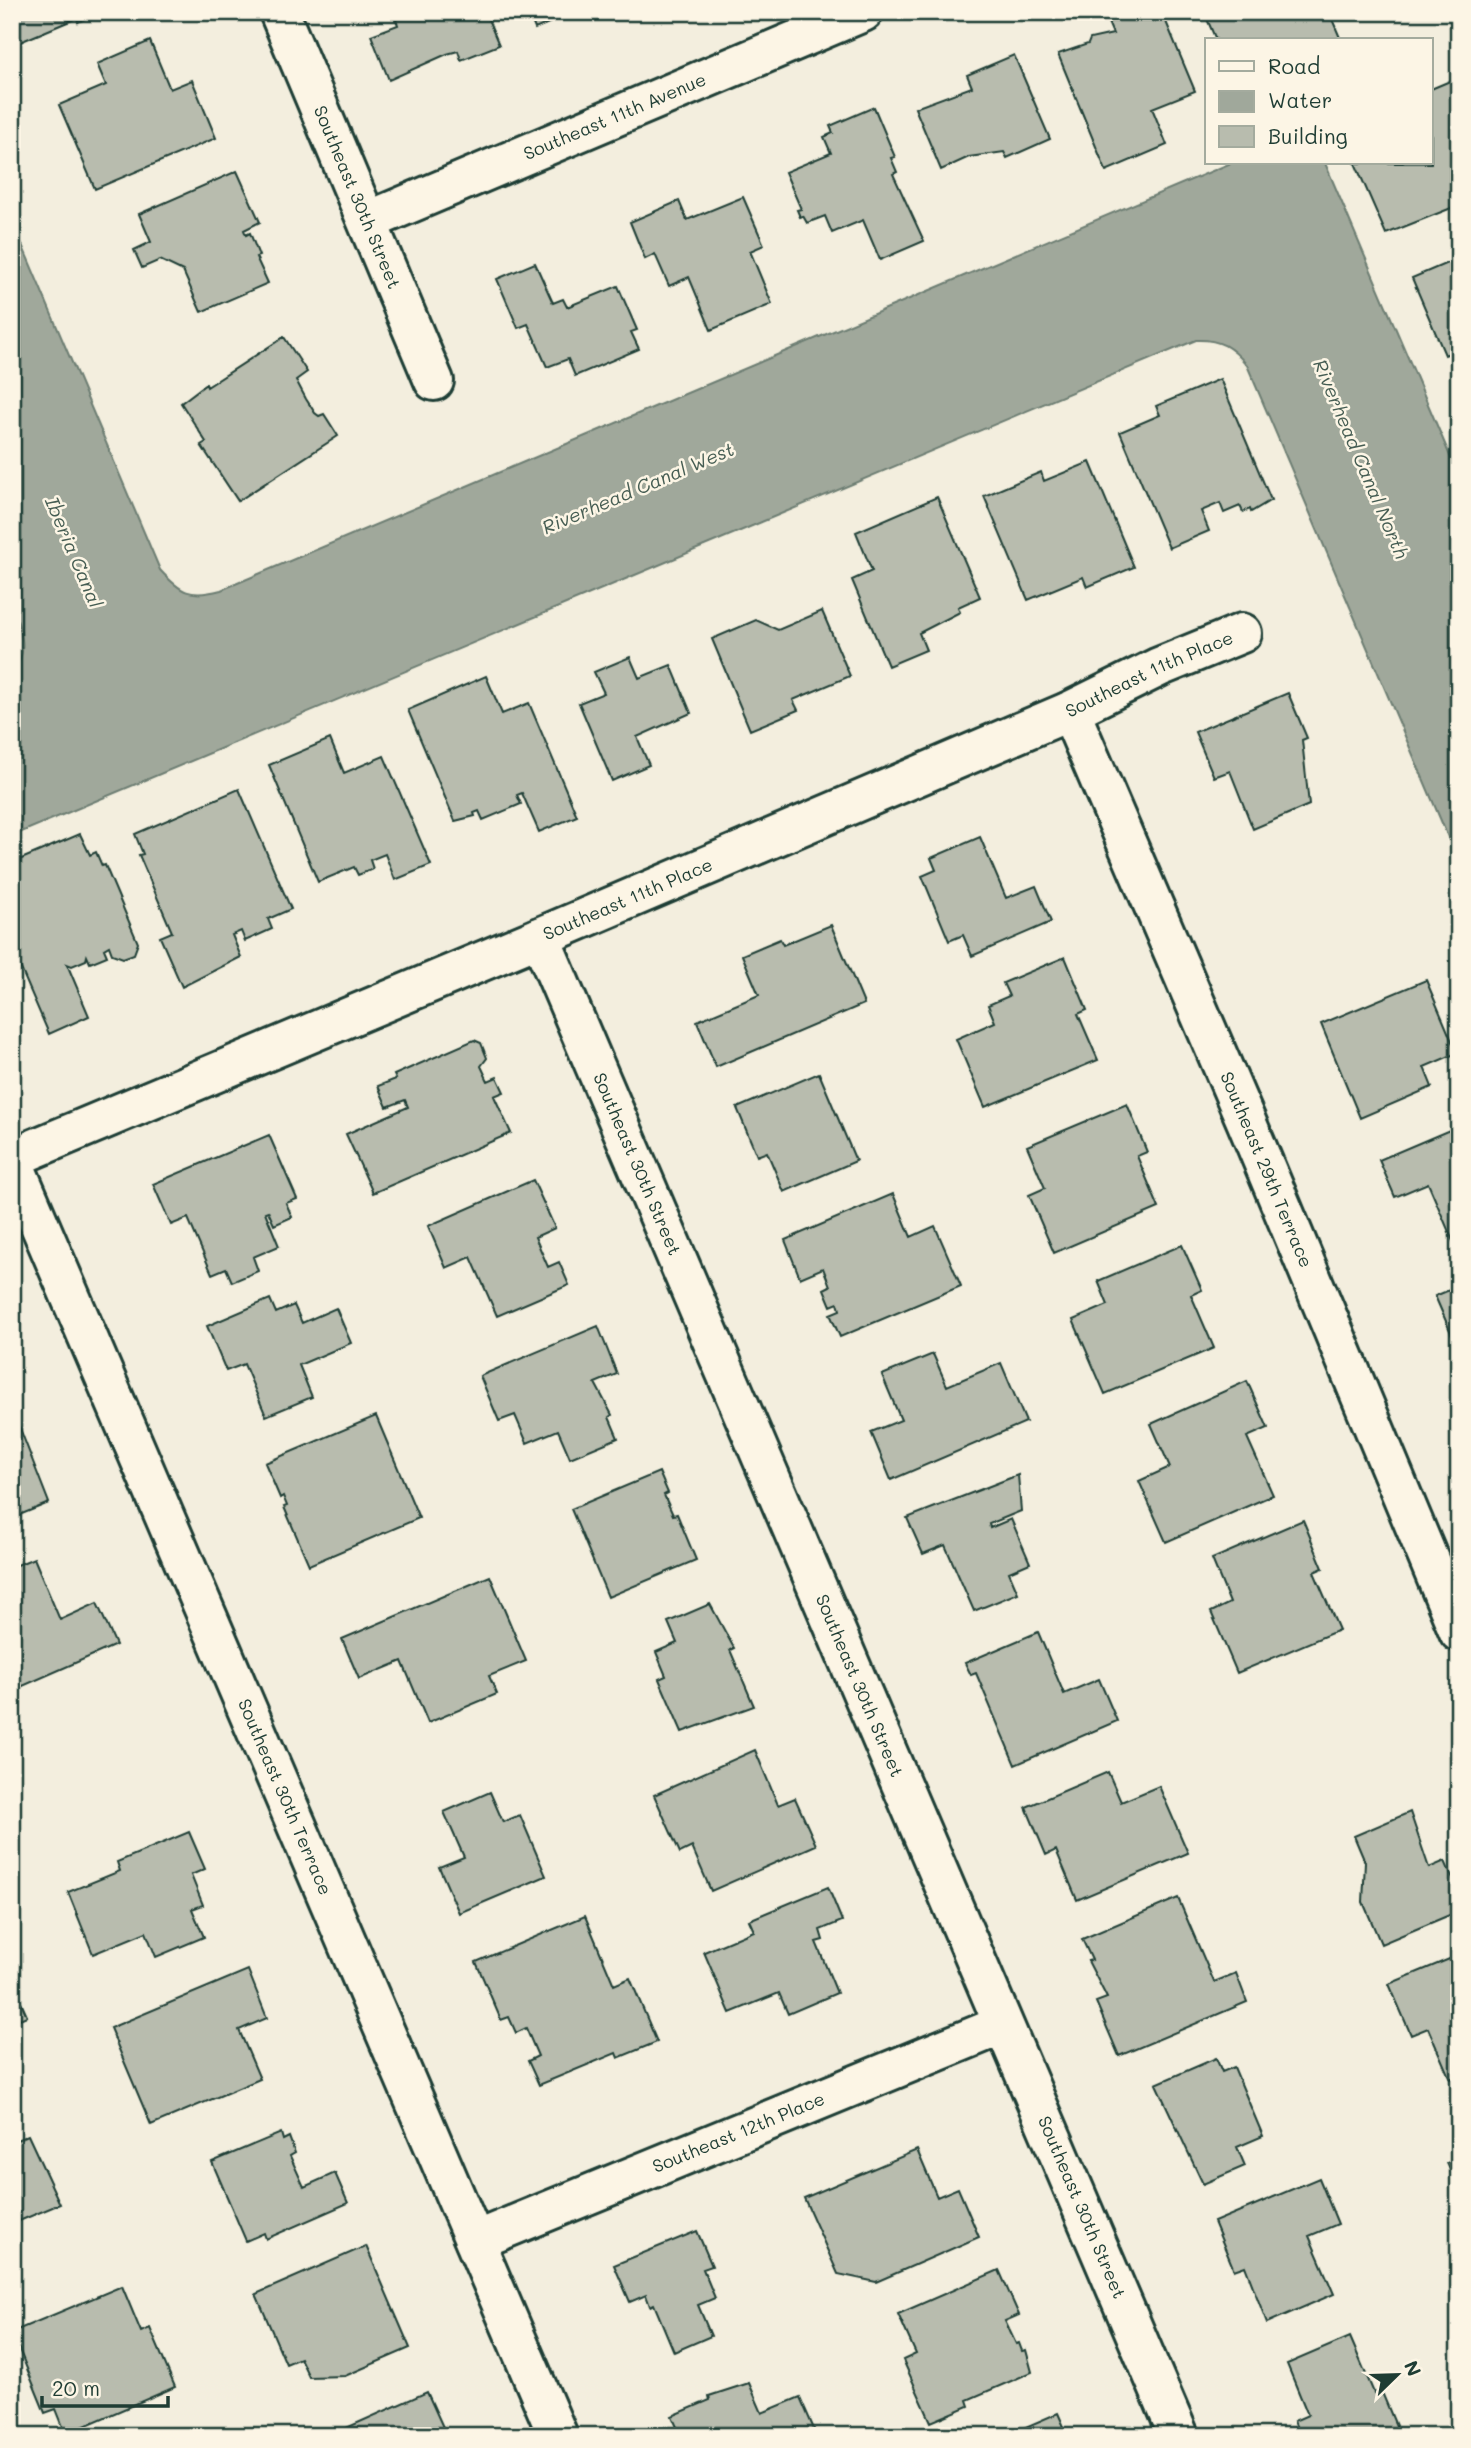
<svg xmlns="http://www.w3.org/2000/svg" width="1471" height="2448" font-family="Mali,sans-serif">
  <style>
    .water { fill: #a0a89b; stroke: #6c7d72; stroke-width: 2 }
    .building { fill: #b8bcae; stroke: #1f3d34; stroke-width: 2 }
    .lines { fill: none; stroke-linecap: round; stroke-linejoin: round }
    .minor-casing { stroke: #1f3d34; stroke-width: 44 }
    .minor { stroke: #fcf5e5; stroke-width: 38 }
    .labels { text-anchor: middle; stroke-width: 5; stroke-linejoin: round; paint-order: stroke }
    .street-label { font-size: 18px; fill: #1f3d34; stroke: #fcf5e5 }
    .water-label { font-size: 19px; font-style: italic; fill: #465d53; stroke: #fcf5e5 }
  </style>
  <rect width="100%" height="100%" fill="#f3eede"/>
  <filter id="ink" filterUnits="userSpaceOnUse"><feTurbulence type="fractalNoise" baseFrequency=".0143" numOctaves="2"/><feDisplacementMap in="SourceGraphic" scale="14" xChannelSelector="R" yChannelSelector="G"/><feConvolveMatrix kernelMatrix="1 2 1 2 8 2 1 2 1" color-interpolation-filters="sRGB"/></filter>
  <g filter="url(#ink)">
    <!-- water -->
    <path class="water" d="M1231,163H1325L1459,477V863L1247,365C1232,347 1220,339 1196,340L12,836V672C30,654 21,627 12,607V221L160,570C181,593 190,598 221,590Z"/>
    <!-- building -->
    <path class="building" d="M12,12H100L78,22L77,18L13,45Z
      M393,12H485L499,45L461,60L458,51L447,54L389,80L371,35L398,25Z
      M528,12H563L565,16L535,29Z
      M1125,12H1162L1195,91L1152,108L1167,145L1106,171L1058,54L1088,44L1090,39L1113,34L1107,20Z
      M1204,12H1329L1341,40H1216Z
      M150,41L170,89L192,80L216,138L95,189L59,105L106,85L97,64Z
      M1014,55L1050,139L1007,158L1004,152L969,157L941,170L915,108L972,87L967,75Z
      M1457,78L1459,205L1386,234L1355,163H1431V89Z
      M874,107L895,157L891,158L897,172L893,174L924,241L880,260L863,220L832,233L825,216L807,223L803,216L800,217L797,210L801,209L785,172L831,153L824,137L833,133L830,126Z
      M237,171L260,222L244,230L246,235L250,233L259,256L256,257L268,283L201,312L183,271L160,260L142,268L134,250L151,242L139,214Z
      M743,197L764,245L750,251L772,304L711,330L689,277L669,286L655,254L645,259L630,222L679,201L687,220Z
      M1459,258V349L1445,355L1412,278Z
      M535,263L553,303L563,299L567,307L618,286L637,330L631,332L639,349L575,376L568,359L547,367L528,324L518,328L497,279Z
      M284,337L307,372L296,380L306,399L315,413L319,416L324,414L338,436L238,501L201,445L206,442L181,403L206,384L207,387Z
      M1220,379L1271,500L1251,512L1250,509L1243,512L1240,506L1224,513L1220,503L1201,511L1209,531L1169,548L1120,432L1160,415L1156,406Z
      M1090,462L1134,567L1087,587L1083,577L1028,600L984,496L1041,472L1044,481Z
      M937,497L980,597L958,607L960,612L919,633L926,650L888,666L852,580L872,571L856,532Z
      M822,611L850,676L793,700L798,710L750,730L712,639L756,620L778,630Z
      M630,657L639,678L671,665L691,713L637,737L649,765L612,781L579,703L604,693L594,672Z
      M486,676L502,714L529,703L577,816L539,832L522,793L517,795L521,804L483,820L479,811L474,813L475,816L455,821L408,710Z
      M1288,693L1307,738L1302,740L1309,805L1253,829L1230,771L1214,777L1195,732Z
      M330,739L344,773L384,756L431,865L395,880L385,854L370,860L373,869L358,875L354,867L318,882L269,765Z
      M239,789L291,909L268,919L272,929L245,941L241,931L232,935L241,957L182,987L160,937L172,932L139,855L143,854L135,834Z
      M80,834L90,855L96,852L102,866L105,865L138,943L134,954L123,958L112,954L109,946L104,949L107,956L90,963L87,956L86,960L72,966L67,964L89,1016L49,1034L12,948V863Z
      M980,837L1006,898L1036,886L1051,922L972,956L963,935L949,941L922,876L936,870L931,858Z
      M831,925L864,1004L716,1067L697,1021L759,995L742,955L780,939L783,945Z
      M1065,957L1087,1010L1078,1014L1098,1060L985,1107L956,1039L995,1022L988,1005L1009,996L1003,983Z
      M1426,980L1457,1053L1424,1067L1432,1087L1360,1118L1321,1024Z
      M474,1040L481,1043L487,1058L481,1066L488,1081L497,1077L504,1092L494,1096L511,1133L373,1193L346,1134L408,1107L405,1100L387,1107L378,1086L396,1079L394,1075Z
      M819,1073L856,1161L784,1192L767,1152L757,1156L737,1108Z
      M1127,1104L1147,1152L1137,1156L1159,1208L1054,1253L1029,1195L1045,1188L1027,1146Z
      M1459,1126V1244L1455,1246L1428,1183L1395,1197L1379,1160Z
      M269,1135L297,1199L286,1203L292,1217L274,1225L268,1211L265,1212L279,1246L253,1257L258,1271L232,1282L226,1268L212,1274L188,1218L171,1225L153,1184Z
      M533,1180L555,1228L535,1237L548,1267L559,1262L569,1285L497,1316L471,1257L446,1268L428,1226Z
      M893,1194L911,1237L935,1226L961,1286L840,1337L830,1314L840,1310L838,1303L831,1306L824,1289L830,1286L823,1268L800,1278L785,1240Z
      M1182,1245L1202,1290L1191,1295L1214,1348L1105,1394L1073,1320L1108,1305L1098,1281Z
      M1459,1286V1341L1455,1342L1435,1296Z
      M270,1299L276,1313L294,1305L302,1323L336,1308L351,1343L299,1365L312,1397L266,1416L244,1364L226,1371L207,1326Z
      M598,1326L617,1374L595,1383L612,1415L609,1417L618,1438L570,1458L558,1430L527,1443L515,1415L499,1421L480,1376Z
      M933,1354L947,1386L1001,1363L1026,1422L891,1480L871,1432L901,1420L882,1375Z
      M1247,1381L1268,1428L1247,1437L1273,1495L1166,1542L1139,1481L1170,1467L1151,1424Z
      M12,1408L49,1503L12,1518Z
      M376,1416L419,1518L309,1565L284,1507L287,1506L283,1496L280,1498L265,1463Z
      M659,1472L668,1493L664,1495L673,1515L677,1514L696,1560L608,1597L571,1509Z
      M1018,1475L1021,1511L989,1524L990,1528L1011,1519L1030,1563L1009,1572L1018,1593L974,1611L945,1545L923,1554L907,1518Z
      M1303,1520L1323,1568L1314,1572L1339,1630L1237,1673L1211,1612L1230,1603L1212,1559Z
      M34,1558L60,1620L97,1603L116,1645L16,1689L12,1680V1567Z
      M490,1576L526,1661L489,1676L497,1694L428,1723L402,1661L359,1679L342,1639Z
      M710,1604L734,1648L730,1650L754,1706L682,1732L659,1679L666,1676L656,1652L677,1643L668,1622Z
      M1038,1632L1064,1694L1099,1679L1117,1721L1015,1765L976,1673L971,1675L965,1663Z
      M755,1750L778,1805L795,1798L816,1845L711,1891L692,1847L680,1853L654,1795Z
      M1108,1772L1121,1802L1159,1786L1188,1853L1077,1900L1056,1850L1046,1855L1026,1807Z
      M490,1792L503,1822L520,1815L546,1876L459,1913L439,1867L464,1857L444,1812Z
      M1410,1812L1429,1868L1445,1861L1459,1893V1911L1381,1944L1363,1902L1365,1862L1354,1836Z
      M189,1832L205,1869L191,1875L203,1905L192,1909L204,1937L156,1957L146,1932L93,1954L68,1892L120,1871L117,1862Z
      M828,1887L842,1921L820,1930L823,1940L816,1942L837,1993L788,2014L779,1993L730,2013L704,1952L754,1931L749,1920Z
      M1178,1898L1214,1982L1236,1973L1247,2002L1119,2056L1096,2002L1107,1998L1088,1961L1092,1960L1082,1939Z
      M585,1916L614,1985L630,1978L657,2042L618,2058L616,2053L539,2085L528,2061L538,2056L526,2028L516,2033L509,2017L501,2020L476,1962Z
      M1459,1955V2075L1450,2079L1428,2028L1411,2035L1389,1984Z
      M248,1970L267,2018L239,2030L260,2079L151,2125L110,2028Z
      M12,1982L27,2016L12,2022Z
      M1216,2058L1222,2072L1234,2067L1263,2136L1237,2147L1245,2166L1203,2184L1156,2084Z
      M281,2133L283,2140L289,2137L295,2153L290,2156L304,2187L335,2173L348,2203L266,2239L264,2233L246,2241L212,2162Z
      M28,2135L60,2204L12,2224V2142Z
      M917,2150L937,2197L958,2188L979,2237L876,2282L838,2274L804,2198Z
      M1459,2158V2189L1447,2163Z
      M1319,2178L1338,2224L1309,2236L1334,2294L1267,2323L1245,2266L1234,2270L1214,2222Z
      M697,2231L712,2266L703,2269L715,2298L698,2305L711,2336L674,2352L654,2304L650,2306L646,2295L630,2302L614,2265Z
      M366,2246L410,2348L345,2376L309,2377L300,2358L286,2364L256,2294Z
      M999,2270L1019,2315L1005,2321L1016,2344L1019,2343L1022,2351L1026,2350L1032,2372L967,2400L969,2406L931,2422L903,2360L916,2354L898,2314Z
      M122,2286L141,2332L150,2328L175,2387L66,2434L56,2409L45,2413L12,2332Z
      M1350,2337L1374,2393L1381,2390L1399,2433L1392,2436H1300L1294,2421L1308,2415L1287,2364Z
      M749,2383L762,2413L800,2397L817,2436H681L672,2416L710,2400L709,2396Z
      M427,2392L447,2436H347L344,2429Z
      M1058,2413L1068,2436H1005Z"/>
    <g class="lines">
      <defs>
        <g id="minor">
          <path id="s1" d="M279,12L434,381"/>
          <path id="s2" d="M368,221L863,12"/>
          <path id="s3" d="M1070,711L1246,1121L1459,1632"/>
          <path id="s4" d="M540,937L1179,2436"/>
          <path id="s5" d="M12,1158L540,937L1070,711L1159,667L1242,633"/>
          <path id="s6" d="M12,1160L558,2436"/>
          <path id="s7" d="M475,2241L1002,2025"/>
        </g>
      </defs>
      <!-- minor casing -->
      <use href="#minor" class="minor-casing"/>
      <!-- minor -->
      <use href="#minor" class="minor"/>
    </g>
  </g>
  <g class="labels">
    <!-- street labels -->
    <g class="street-label">
      <text dy="6" stroke="none"><textPath href="#s2" startOffset="268">Southeast 11th Avenue</textPath></text>
      <text dy="6" stroke="none"><textPath href="#s1" startOffset="201">Southeast 30th Street</textPath></text>
      <text dy="6" stroke="none"><textPath href="#s5" startOffset="1236">Southeast 11th Place</textPath></text>
      <text dy="6" stroke="none"><textPath href="#s5" startOffset="668">Southeast 11th Place</textPath></text>
      <text dy="6" stroke="none"><textPath href="#s4" startOffset="247">Southeast 30th Street</textPath></text>
      <text dy="6" stroke="none"><textPath href="#s3" startOffset="499">Southeast 29th Terrace</textPath></text>
      <text dy="6" stroke="none"><textPath href="#s4" startOffset="814">Southeast 30th Street</textPath></text>
      <text dy="6" stroke="none"><textPath href="#s6" startOffset="693">Southeast 30th Terrace</textPath></text>
      <text dy="6" stroke="none"><textPath href="#s7" startOffset="285">Southeast 12th Place</textPath></text>
      <text dy="6" stroke="none"><textPath href="#s4" startOffset="1381">Southeast 30th Street</textPath></text>
    </g>
    <!-- water labels -->
    <g class="water-label">
      <text transform="translate(1361 459) rotate(67)" y="7">Riverhead Canal North</text>
      <text transform="translate(638 488) rotate(-23)" y="7">Riverhead Canal West</text>
      <text transform="translate(74 552) rotate(67)" y="7">Iberia Canal</text>
    </g>
  </g>
  <!-- margin -->
  <rect width="1471" height="2448" fill="none" stroke="#fcf5e5" stroke-width="42"/>
  <rect x="21" y="21" width="1429" height="2406" fill="none" stroke="#1f3d34" stroke-width="2.5" filter="url(#ink)"/>
  <!-- legend -->
  <rect x="1205" y="38" width="228" height="126" fill="#fcf5e5" stroke="#a4ab9e" stroke-width="2"/>
  <rect x="1219" y="61" width="35" height="10" fill="#fcf5e5" stroke="#a4ab9e" stroke-width="2"/>
  <text x="1268" y="74" font-size="21" fill="#1f3d34">Road</text>
  <rect x="1219" y="91" width="35" height="21" fill="#a0a89b" stroke="#a4ab9e" stroke-width="2"/>
  <text x="1268" y="108" font-size="21" fill="#1f3d34">Water</text>
  <rect x="1219" y="126" width="35" height="21" fill="#b8bcae" stroke="#a4ab9e" stroke-width="2"/>
  <text x="1268" y="144" font-size="21" fill="#1f3d34">Building</text>
  <!-- north arrow -->
  <g transform="translate(1397 2375) rotate(67)" stroke="#fcf5e5" stroke-width="5" paint-order="stroke">
  <path d="M0-5L12 26L0 18L-12 26Z" fill="#1f3d34"/>
  <text y="-10" font-size="19" font-weight="bold" text-anchor="middle" fill="#1f3d34">N</text>
  </g>
  <!-- scale -->
  <path d="M42 2396v10h126v-10" fill="none" stroke="#1f3d34" stroke-width="3.5"/>
  <text x="52" y="2396" font-size="21" fill="#1f3d34" stroke="#fcf5e5" stroke-width="5" paint-order="stroke">20 m</text>
</svg>
